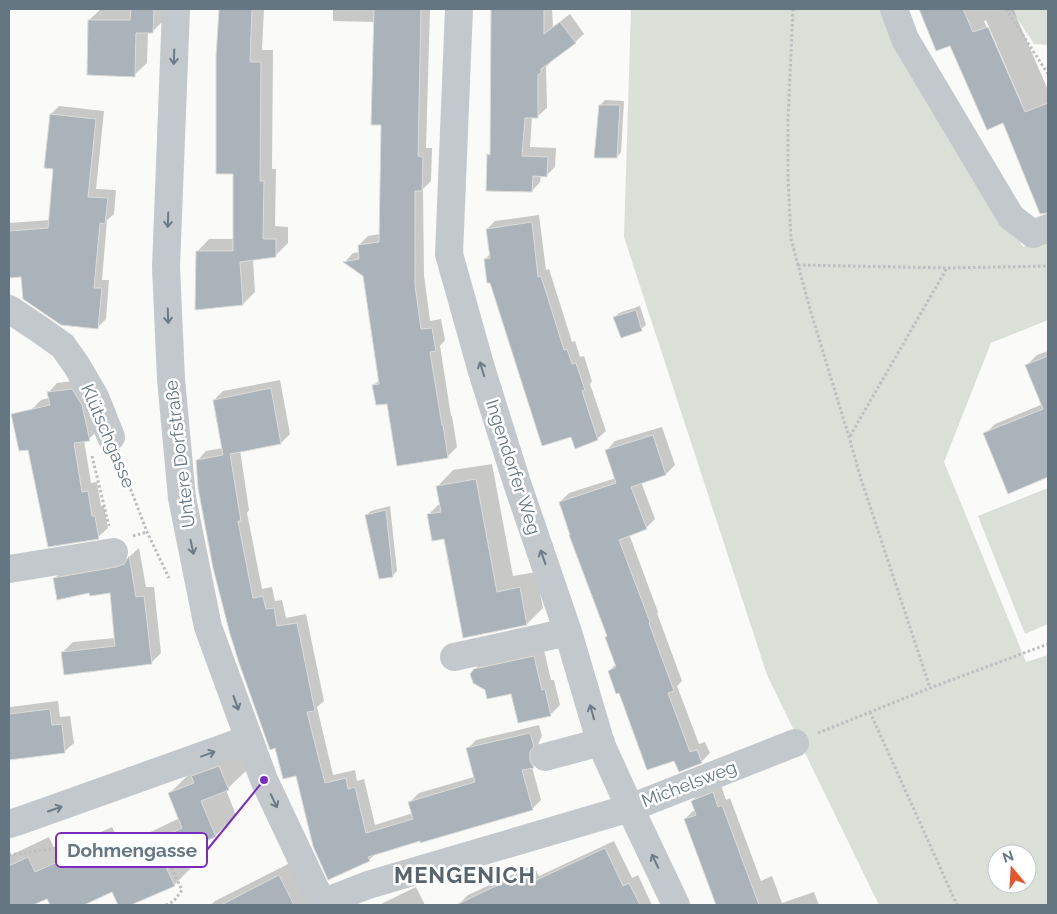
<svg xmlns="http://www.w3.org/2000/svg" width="1057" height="914" font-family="Raleway,sans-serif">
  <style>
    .green { fill: #dadfd7; fill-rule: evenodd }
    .shadow { fill: #0003; fill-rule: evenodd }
    .building { fill: #aab3b9; stroke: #dcdcda }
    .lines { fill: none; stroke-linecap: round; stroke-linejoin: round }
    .path { stroke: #bbbfc2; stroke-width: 3; stroke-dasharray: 2.5 2.5; stroke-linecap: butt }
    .minor { stroke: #c3c8cc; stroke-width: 28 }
    .oneway { stroke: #6a7a87 }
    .labels { text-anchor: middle; stroke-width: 5; stroke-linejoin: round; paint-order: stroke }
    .street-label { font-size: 18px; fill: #657683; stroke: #fff }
    .district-label { font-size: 22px; font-weight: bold; letter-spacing: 1px; fill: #57646e; stroke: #fff }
    .leader { fill: none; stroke: #7b2cbf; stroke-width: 2 }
    .callout-dot { fill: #7b2cbf; stroke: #fff; stroke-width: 2 }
    .callout { fill: #fff; stroke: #7b2cbf; stroke-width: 2 }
    .callout-label { font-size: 19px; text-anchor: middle; font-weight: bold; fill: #657683 }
  </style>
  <rect width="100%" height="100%" fill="#fafaf8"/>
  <!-- green -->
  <path class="green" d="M631,9H885L896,37L1023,247L1048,235V320L991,343L944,462L1026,662L1048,655V905H879L767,675L624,237ZM997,854H1027V884H997Z
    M1011,9H1048V45L1034,44Z
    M1048,488V624L1025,634L978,516Z"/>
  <!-- shadow -->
  <path class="shadow" d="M101,9H165V19L152,32H148L147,63L134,75L89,20Z
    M220,9H264L262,50H273L272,169H276L275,226L288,227V243L275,256L253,259L255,292L243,304L197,252L209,239H234L235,173L217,57Z
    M333,9H430L426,148H432L431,181L423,189L424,275L430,321L441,319L445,340L440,346L451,416H452L457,447L448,456L388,402L374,385L380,379L364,276L345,262L353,253L360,252L359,245L368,236L380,234L383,124L375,22L333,21Z
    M493,9H552L553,27L570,14L584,34L575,42L550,61V63L546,67L547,108L538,116H532L530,147L556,148L555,167L547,175H541L540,182L532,191L489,155L491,153Z
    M920,9H995L996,10L1000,9H1013L1048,90V206L1039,210L1004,122L951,44L937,49ZM986,20L1022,104H1020L984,21Z
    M605,100L624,101L621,152L617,157L600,105Z
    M59,106L104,111L96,189L116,190L114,214L107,220L102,280H109L106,319L97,328L22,276L9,277V223L50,220L55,168L51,114Z
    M539,215L546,270L549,269L572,342L575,341L580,357L584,356L592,381L590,384L606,431L597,439L571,436L485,259L490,254L487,229L495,221Z
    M640,306L646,325L641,329L615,317L619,313Z
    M1048,351V476L1008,492L985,434L995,424L1043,404L1027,365L1037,355Z
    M82,380L98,430L89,439L84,440L91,483L97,482L101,506H104L108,528L98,537L32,409L41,400L49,398L48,393L57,383Z
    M280,380L290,434L281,443L240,450L249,510L247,513L262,589L272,587L275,601L282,600L286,618L306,614L324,701L317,707L333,775L355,770L357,781L364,779L375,825L413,813L410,802L419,793L474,777L467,749L476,740L539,725L542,736L539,742L538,751L542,758L532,767L541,800L532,809L376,853L369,860L297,774L197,461L206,451L223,448L214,400L223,391Z
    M662,427L675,465L666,474L641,482L655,519L646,528L629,534L658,612L657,613L682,681L677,686L699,744L705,742L710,753L701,762L674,759L620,691L609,671L616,664L608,635L571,535L560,502L569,493L616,478L607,450L615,441Z
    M492,464L513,576L536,572L543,608L527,624L445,538L428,515L440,503L437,487L453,470Z
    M390,506L397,571L392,576L366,515L371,511Z
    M139,548L146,587H154L161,653L151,663L63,652L73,642L115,638L111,591H90L55,578L65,568L128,558Z
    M543,646L551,680H554L560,705L550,715L511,692L486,689L475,669L485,659Z
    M58,701L60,717L70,716L74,743L65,751L9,758V702L10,707Z
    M240,746L249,768L226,790L236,815L215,836L187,846L195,864L174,885L127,905H120L113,890L81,905H52L48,897L30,905H9V856L49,837L56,852L112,827L121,846L180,818L169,794L190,773Z
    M721,785L726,800L730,798L761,881L772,876L782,903L814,892L819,905H732L728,895L685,819L693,811H696L692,801L700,793Z
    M614,841L632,878L638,875L652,905H461L460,903L468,895L533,865L539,876Z
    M296,860L309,905H211L215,901Z
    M416,887L425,905H380L383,903Z"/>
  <!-- building -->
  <path class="building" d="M131,9H154L153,33H136L135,77L87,75L88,20H130Z
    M219,9H252L250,62H261L260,181H264L263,239H276V257L240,262L243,305L195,310L196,251H233V174H216V57Z
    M374,9H421L418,156L423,157L422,191H415V285L421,329L432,328L436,351L430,352L442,425H443L448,458L397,466L387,404L376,405L372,385L379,384L363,276L343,262L359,259L358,245L379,242L381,125H371Z
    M491,9H544V34L560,22L576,43L541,69V73L538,75V118H525L522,156L548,157L547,177L533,176L532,192L486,191L487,154L490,155Z
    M919,9H963L973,32L988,27L1025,112L1048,103V213L1040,214L1003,123L987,130L950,46L936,51Z
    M599,105H620L617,158H594Z
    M50,114L96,119L88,197L108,198L105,224L100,223L94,288H102L98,329L61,325L23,299L21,277L9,278V231L48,228L53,169L44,168Z
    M532,222L538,277L541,276L564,350L567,349L572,364L576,363L585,390L582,391L598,440L575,449L571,437L542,446L490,283H487L484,259L490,258L486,229Z
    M636,310L642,331L621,338L613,317Z
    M1048,356V477L1008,494L983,433L1043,409L1025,365Z
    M271,388L281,444L230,454L241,521H238L253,598L263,596L266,609L274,608L277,626L297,623L315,711L307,712L325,783L346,778L348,789L355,787L366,833L413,819L408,802L475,782L466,748L530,733L534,746L530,752V761L534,768L522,770L533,810L420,843V841L368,857L370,861L328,880L313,846L296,776L283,779L275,748L270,750L239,663L230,634L213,568L198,488L196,460L223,455L213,400Z
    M72,389L82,405L90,441L74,443L82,492L88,491L92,516H95L99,539L48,547L28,450L19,451L11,414L50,405L47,392Z
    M653,435L666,475L631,487L647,529L619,540L650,622L649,623L674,691L668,693L690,752L697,750L702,763L679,772L674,761L647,770L619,693L616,694L608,671L616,667L605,637L607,636L569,535H570L559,502L616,483L605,450Z
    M476,479L497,592L520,587L527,625L463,638L444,539L432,541L427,514L441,512L436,486Z
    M386,510L393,577L379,579L365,515Z
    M129,556L136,597L144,596L152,664L64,675L61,652L115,646L110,593L90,596L89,593L57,600L53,578L116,567L124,564Z
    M534,656L542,690L545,689L551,716L518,723L511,694L487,699L485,690L473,683L470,674L474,669Z
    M50,709L52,725L62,724L65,753L9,760V714Z
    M219,766L229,790L201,801L216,837L161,857L175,886L131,905H118L112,892L84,905H50L47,899L33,905H9V866L28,857L35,872L91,847L100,866L182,828L168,793L194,783L191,776Z
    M713,792L718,807L722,805L759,905H716L684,819L696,815L691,801Z
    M605,848L623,886L629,883L640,905H456L525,872L530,883Z
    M279,875L294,905H221Z"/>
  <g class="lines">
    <!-- path -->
    <path class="path" d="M793,9L788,119V178L791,239L810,309L849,437L861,479L930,688
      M1006,9L1048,74
      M798,265L947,268L1048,266
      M850,436L947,268
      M92,456L109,526
      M120,461L147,532L169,578
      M133,536L147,532
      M870,712L957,905
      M818,733L930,688L1048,644
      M9,855L155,834L182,890L174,901L166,905"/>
    <!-- minor -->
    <path class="minor" d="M176,9L166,267L171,379L182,498L208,627L264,780L323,905
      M459,9L449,254L481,368L517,483L568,632L601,744L630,808L676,905
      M894,9L905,39L1011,217L1033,234L1048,228
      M9,309L42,331L63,346L77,366L95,397L111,437
      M9,569L114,552
      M454,657L568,632
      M545,757L601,742
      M9,824L19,821L249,739
      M322,903L368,885L630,808L795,743"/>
  </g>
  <!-- one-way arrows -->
  <defs><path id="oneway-shaft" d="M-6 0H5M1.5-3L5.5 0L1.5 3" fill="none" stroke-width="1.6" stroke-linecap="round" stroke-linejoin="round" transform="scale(1.25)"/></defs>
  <g class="oneway">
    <use href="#oneway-shaft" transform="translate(174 57) rotate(92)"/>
    <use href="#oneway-shaft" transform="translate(168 220) rotate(92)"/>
    <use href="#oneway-shaft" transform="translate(168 316) rotate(88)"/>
    <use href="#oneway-shaft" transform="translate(482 369) rotate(-107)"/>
    <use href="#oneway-shaft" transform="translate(192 547) rotate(78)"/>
    <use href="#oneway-shaft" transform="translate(543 557) rotate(-109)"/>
    <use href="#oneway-shaft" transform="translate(236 703) rotate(70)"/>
    <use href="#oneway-shaft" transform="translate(592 712) rotate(-106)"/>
    <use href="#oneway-shaft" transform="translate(208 754) rotate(-20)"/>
    <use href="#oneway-shaft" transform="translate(274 801) rotate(65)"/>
    <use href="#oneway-shaft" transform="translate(55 809) rotate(-19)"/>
    <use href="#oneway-shaft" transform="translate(655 861) rotate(-116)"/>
  </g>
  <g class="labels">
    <!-- street labels -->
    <g class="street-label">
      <text transform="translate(108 436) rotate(67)" y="6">Klütschgasse</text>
      <text transform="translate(180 454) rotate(-97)" y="6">Untere Dorfstraße</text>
      <text transform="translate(513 467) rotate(72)" y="6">Ingendorfer Weg</text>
      <text transform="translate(689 784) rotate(-21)" y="6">Michelsweg</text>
    </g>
    <!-- district labels -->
    <g class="district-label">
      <text x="465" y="883">MENGENICH</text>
    </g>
  </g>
  <!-- callouts -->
  <path class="leader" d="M264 780L207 850"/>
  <circle class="callout-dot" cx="264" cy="780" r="5"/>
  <rect class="callout" x="56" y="833" width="151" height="34" rx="5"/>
  <g class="callout-label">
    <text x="132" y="857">Dohmengasse</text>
  </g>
  <!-- border -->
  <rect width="1057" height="914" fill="none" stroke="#657683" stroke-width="20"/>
  <!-- north arrow -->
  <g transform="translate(1012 869) rotate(342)"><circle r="24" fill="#ffffff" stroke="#c1c8cd"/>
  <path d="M0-4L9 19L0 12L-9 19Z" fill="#e4572e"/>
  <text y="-8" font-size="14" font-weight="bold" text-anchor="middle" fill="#657683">N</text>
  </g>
</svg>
